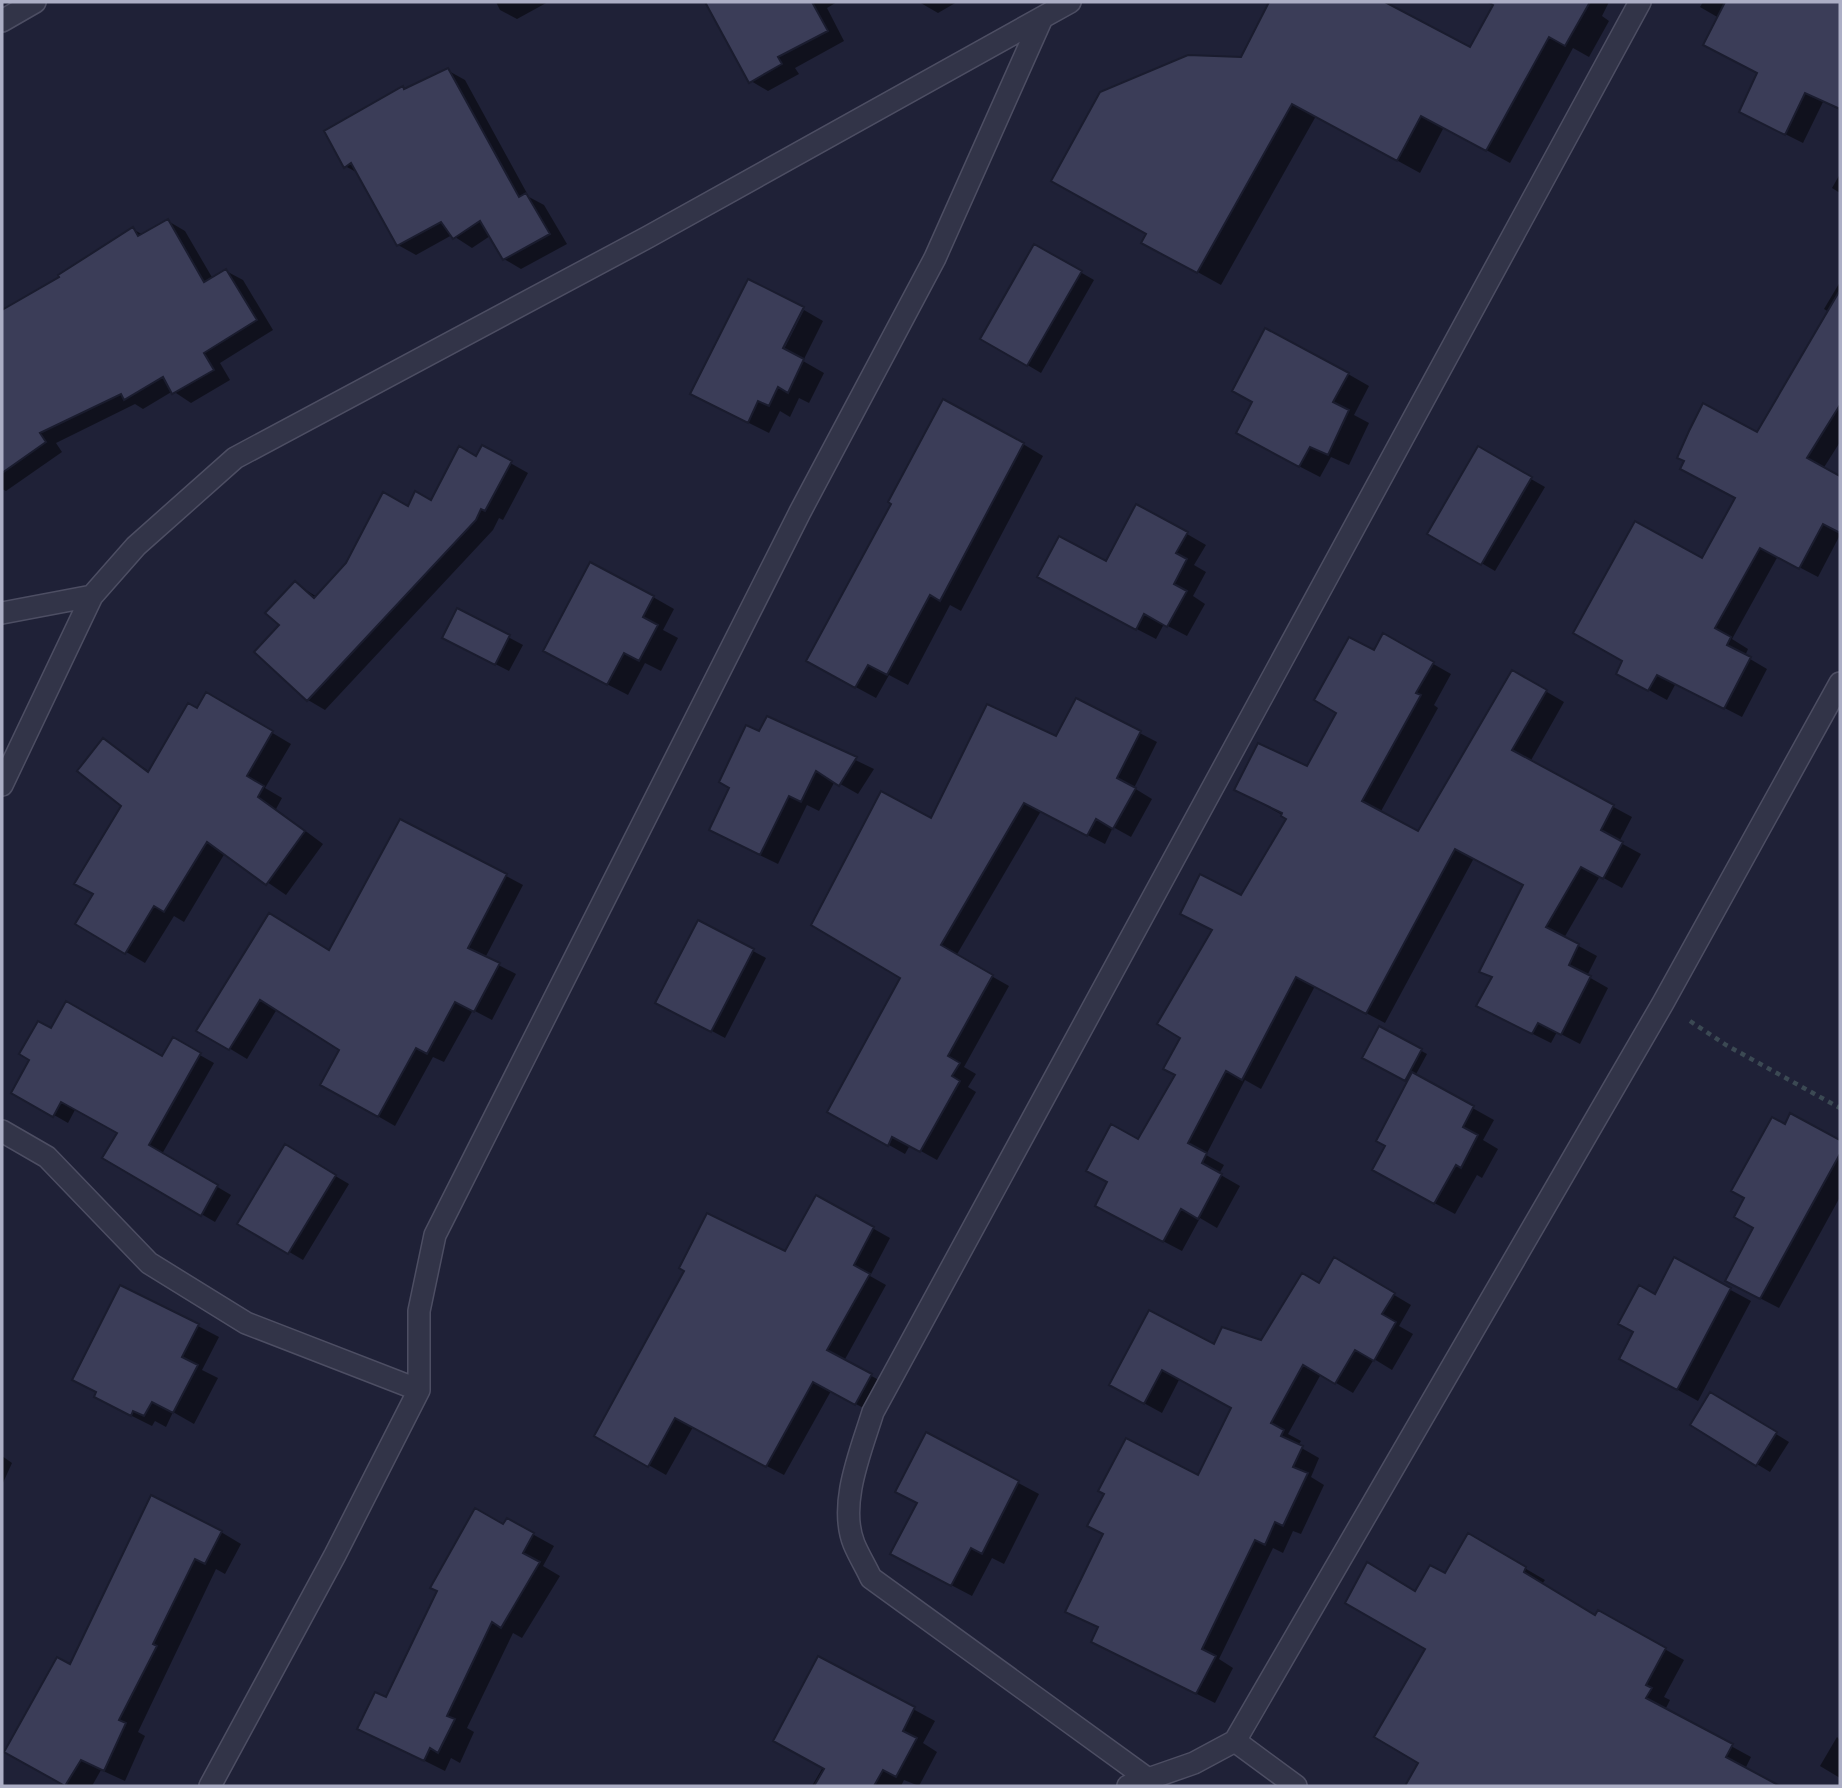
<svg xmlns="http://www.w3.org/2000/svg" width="1842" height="1788" font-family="Lato,sans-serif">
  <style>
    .shadow { fill: #0007 }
    .building { fill: #3b3d58; stroke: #1a1c2e; stroke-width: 2 }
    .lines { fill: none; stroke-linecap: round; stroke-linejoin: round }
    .minor-casing { stroke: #4d4e63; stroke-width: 24 }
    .path { stroke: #3b4953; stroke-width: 4.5; stroke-dasharray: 5 5; stroke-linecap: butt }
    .minor { stroke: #323448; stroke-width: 21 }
  </style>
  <rect width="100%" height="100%" fill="#1f2137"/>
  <!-- shadow -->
  <path class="shadow" d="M496,2H548L517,19L500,10Z
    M707,2H837L827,8L844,41L795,68L799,74L768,91L751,81Z
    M919,2H957L938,13Z
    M1271,2H1358L1396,21L1471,49L1497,2H1609L1602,16L1609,21L1589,57L1573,48L1510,163L1444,127L1420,173L1316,116L1221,285L1167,255L1242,59Z
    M1703,2H1840V110L1823,102L1803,143L1759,121V73L1719,18L1700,7Z
    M447,70L465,80L529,197L544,205L567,244L521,269L504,259L490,236L472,248L452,235L416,255L398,245L360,174L345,166L403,88L406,90Z
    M1840,174V193L1832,188Z
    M168,221L185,231L213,279L226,271L243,280L273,330L220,363L230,380L191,403L173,391L143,409L135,404L56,443L62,452L6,491L2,489V312L61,278L133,229L143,235Z
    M1035,246L1094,280L1041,373L982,338Z
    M1840,282V442L1823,469L1840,478V535L1818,577L1778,556L1732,639L1748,649L1745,656L1767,669L1742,717L1676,683L1667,700L1636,683L1737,498L1757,434L1829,312L1824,309Z
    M804,310L823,321L803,361L824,373L809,403L799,398L790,417L780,411L769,433L713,405L777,355L780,357Z
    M1348,374L1369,386L1354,415L1369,423L1349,465L1331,457L1320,477L1258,445Z
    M1023,444L1043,456L961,611L950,605L908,685L889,675L876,698L828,672Z
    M482,447L528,473L503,520L499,518L493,530L325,710L308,700L282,625L295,583L317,597L347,564L408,508L432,502L477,458Z
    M1479,449L1545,487L1495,571L1430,533Z
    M1187,534L1206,545L1194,565L1206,572L1193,596L1205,604L1187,636L1164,624L1156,639L1058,588L1106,563Z
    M653,597L674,609L663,630L678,638L661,671L645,663L628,695L566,663Z
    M458,610L523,645L509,671L458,645Z
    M1384,636L1451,674L1434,705L1438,708L1380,813L1419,833L1513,672L1564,702L1530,762L1632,817L1619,842L1641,854L1622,888L1600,876L1564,938L1597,956L1587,976L1608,988L1580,1044L1557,1032L1551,1043L1497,1016L1493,978L1525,885L1474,858L1385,1023L1315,986L1261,1089L1245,1080L1206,1155L1224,1165L1219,1174L1240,1186L1217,1228L1200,1218L1182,1251L1115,1216L1138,1141L1177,1074L1182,1037L1242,897L1288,818L1255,800L1308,769Z
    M207,694L291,744L265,788L282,798L276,809L323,844L286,895L225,853L184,922L174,916L145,963L77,923L95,894L123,805L103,740L150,772Z
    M1076,700L1157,742L1134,788L1152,799L1131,837L1113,827L1105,844L1041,811L956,956L1009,986L964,1067L976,1074L968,1087L976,1092L937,1160L910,1145L905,1154L846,1121L903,977L932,820L1057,739Z
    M768,718L874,769L858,794L835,781L819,811L807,805L778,864L729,840L731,787Z
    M506,876L523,885L485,958L516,974L492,1020L473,1010L444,1062L433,1057L395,1126L322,1084L342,1049L277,1009L247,1059L199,1030L330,952Z
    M753,951L766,958L725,1038L669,1008Z
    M1380,1028L1427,1054L1415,1076L1494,1120L1483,1140L1498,1149L1482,1178L1477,1175L1455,1214L1395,1182L1387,1146L1409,1082L1364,1057Z
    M52,1030L163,1058L173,1040L214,1063L162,1154L231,1195L215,1222L105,1158L119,1133L76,1108L68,1123L14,1092Z
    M1791,1116L1840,1142V1197L1779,1308L1746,1291L1756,1227Z
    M286,1147L349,1184L303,1260L240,1223Z
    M817,1197L890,1238L870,1276L886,1285L844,1361L888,1385L873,1413L831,1391L784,1475L693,1427L666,1475L596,1435L786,1253Z
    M1334,1259L1411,1305L1399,1326L1413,1334L1392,1370L1374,1359L1353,1393L1321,1374L1288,1434L1301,1441L1298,1446L1319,1458L1311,1477L1324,1485L1301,1534L1293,1531L1283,1553L1273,1548L1219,1659L1233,1668L1215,1703L1111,1651L1100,1628L1068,1611L1199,1477L1233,1408L1180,1378L1162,1413L1111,1385L1215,1346L1262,1342L1319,1285Z
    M1675,1260L1751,1301L1698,1401L1642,1370L1656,1296Z
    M198,1326L219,1337L202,1370L218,1378L194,1424L173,1412L166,1427L155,1421L152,1426L116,1408Z
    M1711,1394L1789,1442L1770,1472L1692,1425Z
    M927,1434L1039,1494L1004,1564L992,1558L972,1596L913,1565Z
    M2,1456L12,1463L2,1485Z
    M507,1520L554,1546L543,1566L560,1576L522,1638L513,1633L467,1728L474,1732L460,1763L451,1758L445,1771L359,1728L387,1699Z
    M221,1532L241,1544L225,1574L216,1569L138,1732L145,1736L125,1781L101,1770L92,1786H68L6,1751L71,1667Z
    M1469,1536L1545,1580L1542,1584L1595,1616L1599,1612L1684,1660L1664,1697L1670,1700L1665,1710L1751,1757L1745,1769L1776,1786H1407L1420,1762L1427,1648L1416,1593L1445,1575Z
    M819,1658L935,1721L923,1743L937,1752L919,1786L904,1780L901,1786H812L823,1767Z
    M1837,1737L1840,1740V1778L1820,1766Z"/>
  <!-- building -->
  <path class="building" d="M705,2H812L828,31L778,57L782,64L749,83Z
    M1269,2H1385L1470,47L1493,5L1488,2H1590L1565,46L1549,37L1486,151L1421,116L1397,161L1292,104L1197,273L1141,243L1146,234L1051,181L1100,92L1188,55L1241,57Z
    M1725,2H1840V109L1805,93L1785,135L1739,112L1757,73L1703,45Z
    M448,68L519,197L526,193L550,234L503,260L480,221L453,239L441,222L397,246L351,163L344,168L324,131L403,86L404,89Z
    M168,219L204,282L226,269L257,320L204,353L214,370L172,394L163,377L124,400L121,394L40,433L46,442L2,473V310L59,277L58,275L133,227L138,236Z
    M1034,244L1082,271L1027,366L980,339Z
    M748,279L804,307L783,348L804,359L788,393L778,387L769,406L758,401L748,423L690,394Z
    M1840,290V405L1807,458L1840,476V533L1823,524L1799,569L1760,548L1715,628L1731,637L1727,645L1751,657L1724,709L1657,675L1648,691L1616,674L1622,661L1573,633L1635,521L1702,558L1735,498L1680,469L1684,461L1677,458L1689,431L1703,403L1757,432Z
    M1265,328L1349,373L1333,402L1349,410L1328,455L1310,447L1299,467L1236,433L1252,402L1232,391Z
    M943,399L1024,443L940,601L930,595L887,675L868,665L855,688L806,661L891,504L888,502Z
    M482,445L512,461L485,511L481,509L476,520L307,701L254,652L279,625L265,613L295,581L314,598L346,563L383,492L408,506L415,491L431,500L459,446L476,456Z
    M1478,446L1532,477L1481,565L1427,534Z
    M1136,504L1188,532L1176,553L1187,559L1174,584L1187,591L1167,627L1144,614L1136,630L1037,577L1059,536L1106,561Z
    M590,562L654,596L643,617L658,625L639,661L624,653L607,685L543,651Z
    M457,608L510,635L495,665L442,638Z
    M1383,633L1434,662L1416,693L1421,695L1362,801L1418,831L1512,670L1547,690L1512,750L1614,805L1601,830L1623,842L1603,879L1581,867L1546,927L1579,944L1569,965L1591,976L1561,1035L1538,1023L1532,1034L1476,1006L1492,977L1479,972L1523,885L1455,849L1366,1014L1296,977L1242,1080L1226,1071L1188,1143L1207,1153L1202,1163L1222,1174L1198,1219L1181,1209L1163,1242L1095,1206L1107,1182L1086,1171L1111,1124L1138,1139L1175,1075L1163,1069L1180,1038L1157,1024L1212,930L1180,914L1200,874L1241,895L1286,819L1281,816L1282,813L1234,790L1258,743L1307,766L1336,713L1314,700L1349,637L1374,650Z
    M206,692L273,731L247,776L264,786L258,797L305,831L266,885L207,842L164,912L154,906L125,954L75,924L93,894L74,884L121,806L77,771L103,738L148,772L188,703L197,708Z
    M1076,698L1141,731L1117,778L1136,788L1113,829L1096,819L1087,836L1024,803L941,945L993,975L948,1056L960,1063L952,1076L960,1081L920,1152L892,1137L888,1146L827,1112L900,978L811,925L881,791L931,818L987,704L1056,736Z
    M767,716L857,757L839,786L816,771L801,802L789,796L760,855L709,830L729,788L719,782L746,725L759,731Z
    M400,819L507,874L468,948L500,963L474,1012L455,1002L427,1054L416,1048L378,1117L320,1085L339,1050L260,1000L229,1050L196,1031L269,913L329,950Z
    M698,920L754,949L711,1032L655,1003Z
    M66,1001L162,1056L173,1037L201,1053L149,1145L218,1185L201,1216L102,1158L117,1133L61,1102L53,1117L11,1093L29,1060L19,1054L38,1021L51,1028Z
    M1379,1026L1422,1049L1405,1081L1362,1058Z
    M1412,1072L1474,1106L1463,1127L1478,1135L1461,1168L1456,1165L1434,1204L1372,1170L1385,1146L1376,1141Z
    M1790,1113L1840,1140V1154L1760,1299L1725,1281L1753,1228L1734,1217L1744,1198L1731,1191L1772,1117L1785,1124Z
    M285,1144L336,1175L288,1254L237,1224Z
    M816,1195L874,1227L854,1265L870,1274L827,1350L872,1374L855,1405L813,1382L766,1467L675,1418L648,1467L594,1436L684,1271L679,1268L707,1213L785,1251Z
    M1334,1257L1395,1293L1382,1314L1396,1322L1374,1361L1355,1350L1335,1384L1303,1365L1271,1423L1284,1430L1281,1436L1303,1446L1293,1467L1308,1473L1283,1526L1275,1522L1265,1545L1255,1540L1202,1649L1216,1656L1196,1694L1091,1642L1098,1627L1065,1612L1103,1534L1087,1526L1104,1494L1098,1491L1126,1438L1198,1475L1231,1408L1162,1370L1144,1404L1109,1385L1149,1310L1214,1344L1222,1327L1261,1340L1302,1273L1319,1283Z
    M1674,1257L1731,1288L1677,1390L1619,1359L1633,1332L1618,1324L1639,1285L1655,1294Z
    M120,1285L199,1324L182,1357L198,1365L173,1413L152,1402L144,1416L133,1411L131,1416L94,1397L96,1392L72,1380Z
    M1710,1392L1777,1432L1756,1466L1690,1425Z
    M926,1432L1019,1481L982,1554L971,1548L951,1586L890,1554L917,1503L895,1492Z
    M151,1495L222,1531L205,1564L195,1559L153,1644L157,1646L119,1720L126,1723L104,1771L81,1760L65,1786L4,1752L57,1657L70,1664Z
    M475,1508L503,1524L507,1518L534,1533L523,1553L540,1562L501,1628L492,1622L447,1716L455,1719L438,1753L430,1748L424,1761L357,1729L375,1692L386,1697L437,1591L430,1588Z
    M1468,1533L1526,1567L1524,1572L1595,1615L1598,1610L1666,1648L1646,1685L1652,1688L1646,1698L1733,1744L1726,1757L1780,1786H1405L1418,1763L1374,1737L1425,1649L1345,1603L1367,1562L1415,1591L1430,1565L1445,1573Z
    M818,1656L915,1707L903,1731L917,1738L896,1777L883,1770L874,1786H814L824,1769L773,1741Z"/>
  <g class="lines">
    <defs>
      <path id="minor" d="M2,21L35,2
        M2,613L92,596
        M2,785L92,596L136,546L235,458L648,237L1070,2
        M2,1131L47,1157L149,1263L246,1323L419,1390
        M1235,1741L1296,1786
        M1148,1779L871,1578C866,1567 859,1556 854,1544C838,1504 861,1451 873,1412L1640,2
        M210,1786L335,1555L419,1390V1311L435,1235L800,512L935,258L1042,18
        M1128,1786L1194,1763L1235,1741L1663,1003L1840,683"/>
    </defs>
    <!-- minor casing -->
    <use href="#minor" class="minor-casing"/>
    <!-- path -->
    <path class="path" d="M1690,1021L1726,1045L1840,1108"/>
    <!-- minor -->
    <use href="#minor" class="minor"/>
  </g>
  <!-- border -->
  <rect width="1842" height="1788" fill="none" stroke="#acaec5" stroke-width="7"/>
</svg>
